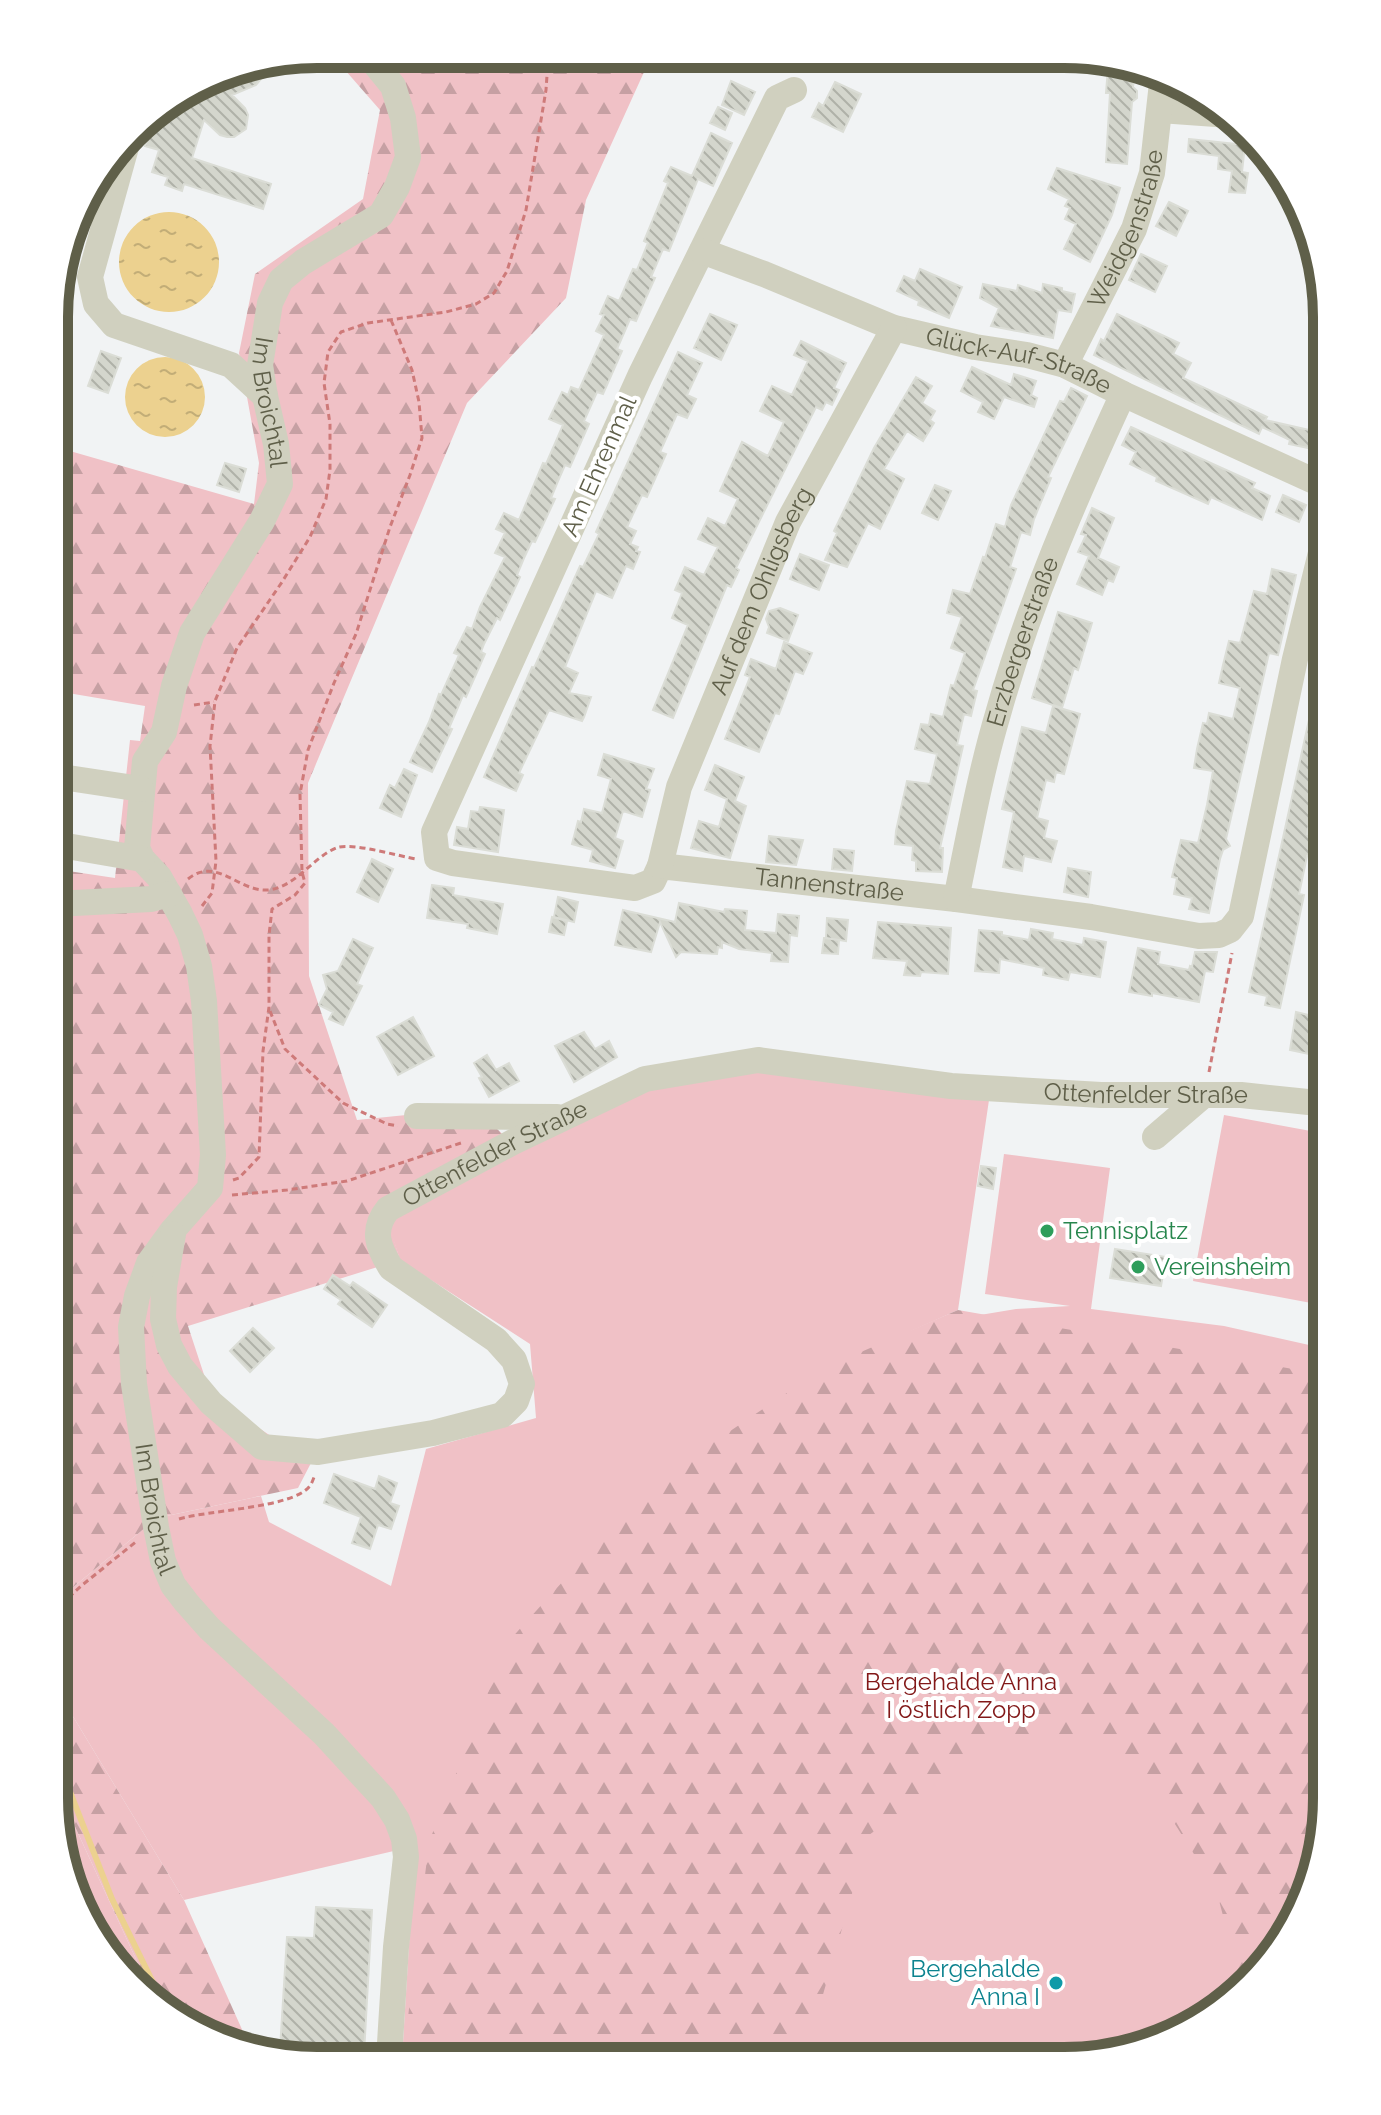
<svg xmlns="http://www.w3.org/2000/svg" width="1381" height="2115" font-family="Raleway,sans-serif">
  <style>
    .green { fill: #f0c1c6 }
    .forest { fill: url(#forest-firs) }
    .water { fill: url(#water-ripples) }
    .lines { fill: none; stroke-linecap: round; stroke-linejoin: round }
    .stream { stroke: #ecd18f; stroke-width: 6 }
    .building { fill: url(#building-back-hatch); stroke: #dbddd6; stroke-width: 2 }
    .path { stroke: #ce7a79; stroke-width: 3; stroke-dasharray: 6 4; stroke-linecap: butt }
    .minor { stroke: #d0d0bf; stroke-width: 26 }
    .leisure-dot { fill: #2e9e5b; stroke: #fff; stroke-width: 3 }
    .culture-dot { fill: #0f9aa8; stroke: #fff; stroke-width: 3 }
    .labels { text-anchor: middle; stroke-width: 8; stroke-linejoin: round; paint-order: stroke }
    .street-label { font-size: 24px; fill: #5f5f49; stroke: #fff }
    .leisure-label { font-size: 24px; fill: #27864d; stroke: #fff; text-anchor: start }
    .park-label { font-size: 24px; fill: #821818; stroke: #fff }
    .culture-label { font-size: 24px; fill: #0d838f; stroke: #fff; text-anchor: end }
    .rim { fill: none; stroke: #5f5f49; stroke-width: 10 }
  </style>
  <defs>
    <pattern id="forest-firs" width="22" height="20" patternUnits="userSpaceOnUse" patternTransform="scale(2)"><rect width="22" height="20" fill="#f0c1c6"/><path d="M5 1l3.5 6h-7zM16 11l3.5 6h-7z" fill="#c6a0a3"/></pattern>
    <pattern id="water-ripples" width="26" height="14" patternUnits="userSpaceOnUse" patternTransform="scale(2)"><rect width="26" height="14" fill="#ecd18f"/><path d="M2 4q2-2 4 0t4 0M15 11q2-2 4 0t4 0" fill="none" stroke="#c2ad77"/></pattern>
    <pattern id="building-back-hatch" width="6" height="6" patternUnits="userSpaceOnUse" patternTransform="scale(2)"><rect width="6" height="6" fill="#d4d6cd"/><path d="M-1 5l2 2M0 0l6 6M5-1l2 2" fill="none" stroke="#afb1a8"/></pattern>
  </defs>
  <rect width="100%" height="100%" fill="#f1f3f4"/>
  <!-- green -->
  <path class="green" d="M759,1069L989,1100L958,1310L911,1331L962,1318L1016,1309L1070,1306L985,1294L1004,1154L1110,1168L1091,1309L1224,1326L1327,1349L1326,1816L1282,1944L1224,2006L1165,2041L1064,2061L402,2059L415,1846L184,1900L54,1685V1603L157,1518L261,1496L269,1522L391,1586L426,1449L536,1418L530,1344L400,1260L388,1223L518,1149L646,1087Z
    M1224,1115L1327,1134V1306L1193,1281Z
    M54,1781L158,2007L74,1899L54,1798Z"/>
  <!-- forest -->
  <path class="forest" d="M331,54L936,56L649,61L586,200L566,298L467,403L308,783L309,976L357,1120L475,1108L518,1149L389,1223L400,1260L188,1326L211,1396L311,1463L298,1488L157,1518L54,1603L55,869L115,878L130,740L140,741L145,706L56,691V447L254,504L259,463L239,353L255,274L363,199L380,110Z
    M958,1310L1327,1375L1326,1816L1282,1944L1242,1988L1216,1889L1156,1794L1089,1736L1006,1734L869,1835L809,2043L810,2060L403,2059L429,1842L508,1642L650,1485L824,1368Z
    M54,1685L184,1900L249,2045L158,2007L54,1781Z"/>
  <!-- water -->
  <path class="water" d="M119 262a50 50 0 1 1 100 0a50 50 0 1 1-100 0Z
    M125 397a40 40 0 1 1 80 0a40 40 0 1 1-80 0Z"/>
  <g class="lines">
    <!-- stream -->
    <path class="stream" d="M54,1751L112,1899L167,2011"/>
  </g>
  <!-- building -->
  <path class="building" d="M268,64L261,79L256,85L232,95L245,108L248,115L246,129L234,137H227L220,135L204,120L192,158L271,184L263,209L184,184L182,191L165,185L168,177L152,172L159,150L145,146L157,111L217,74Z
    M1108,68L1135,72L1133,87L1137,91V98L1132,102L1127,164L1106,162L1110,93H1106Z
    M731,81L755,92L744,115L722,105Z
    M835,82L861,94L843,132L812,117L819,103L823,106Z
    M718,107L732,113L725,130L710,123Z
    M711,133L732,143L713,186L698,179L669,251L663,249L651,277L655,278L645,300L636,321L630,319L617,349L622,351L603,394L597,392L584,421L589,424L570,467L565,465L558,481L551,498L555,499L535,542L532,541L524,558L517,575L520,577L500,620L497,618L484,644L481,652L485,654L466,697L463,695L456,712L449,728L452,729L432,772L410,762L429,722L439,694L441,695L459,655L454,653L467,627L472,629L480,607L505,557L495,553L505,533L496,529L504,513L519,520L543,463L546,464L563,425L549,419L562,392L568,395L571,387L579,390L604,335L596,331L604,315L600,314L608,296L619,301L633,269L637,270L648,243L644,241L668,183L664,181L671,167L692,176Z
    M1189,139L1245,145L1242,172L1248,173L1245,193L1229,192L1232,171L1218,169L1219,156L1188,152Z
    M1057,168L1120,188L1112,215L1090,262L1064,249L1076,224L1065,219L1070,208L1065,206L1069,199L1048,189Z
    M1169,202L1188,211L1176,236L1156,226Z
    M1141,254L1167,266L1155,292L1129,280Z
    M920,269L962,287L949,318L918,305L919,301L897,291L904,276L915,281Z
    M983,284L1017,291L1018,285L1042,293L1043,284L1062,288V291L1075,294L1071,312L1058,310L1053,338L991,326L999,308L980,298Z
    M710,314L737,325L721,360L694,348Z
    M1117,314L1179,343L1173,354L1191,363L1183,378L1267,417L1265,420L1318,432L1313,449L1289,444L1290,440L1262,427L1259,434L1094,355L1101,339L1104,341Z
    M801,341L846,363L834,388L839,390L832,405L826,402L822,410L816,407L736,568L739,570L731,587L727,585L673,718L653,710L688,625L672,618L682,593L675,590L685,567L704,575L718,547L698,539L708,518L725,526L738,499L720,491L742,442L768,456L784,422L760,411L772,386L792,395L808,361L794,355Z
    M101,351L121,358L108,393L88,386Z
    M678,352L702,363L687,395L696,399L687,418L677,414L660,452L666,454L647,497L642,495L627,527L636,531L630,544L638,547L636,551L640,552L633,569L626,566L612,598L596,591L565,667L578,673L569,693L591,697L584,717L582,721L549,710L519,773L523,775L516,791L484,777L532,667L534,668L580,566L583,567L599,534L596,532Z
    M972,367L1011,385L1014,374L1036,381L1031,395L1037,398L1034,407L1004,397L994,419L978,412L983,402L961,391Z
    M916,377L932,386L922,403L935,411L930,420L934,423L923,441L907,431L884,469L904,479L880,529L868,523L847,567L825,560L837,533L834,531L874,448Z
    M1071,388L1087,396L1048,477L1051,478L1034,519L1030,535L1021,532L1010,567L1016,569L973,690L977,691L971,716L964,714L957,745L963,746L940,848H943L942,872L916,871V861L912,860L913,846L895,844L896,831L907,781L930,784L937,754L915,749L921,724L929,725L931,714L943,717L951,685L954,686L965,653L951,648L962,617L947,613L953,590L970,594L983,557L985,558L996,524L1005,527L1011,505L1051,420L1060,401L1064,402Z
    M1131,427L1255,483L1252,488L1270,496L1262,520L1211,497L1208,504L1156,481L1157,477L1130,464L1136,452L1122,445Z
    M225,463L246,469L239,492L217,485Z
    M935,485L951,491L938,520L922,513Z
    M1283,495L1306,505L1299,522L1276,512Z
    M1092,508L1114,518L1098,558L1119,567L1113,582L1108,580L1102,595L1077,584L1089,556L1078,552L1086,535L1081,534Z
    M800,554L829,565L819,590L790,579Z
    M1272,569L1296,575L1278,655L1269,653L1226,839L1230,846L1223,850L1220,859L1209,913L1189,909L1192,898L1174,894L1177,878L1172,877L1181,840L1198,843L1207,805L1213,771L1194,768L1197,749L1203,723L1207,724L1209,713L1233,719L1240,688L1219,683L1223,665L1229,641L1240,643L1254,591L1267,594Z
    M780,608L798,615L788,641L767,633L769,627L766,619L769,611Z
    M1058,612L1092,623L1078,670L1074,668L1062,708L1032,698Z
    M784,642L812,653L803,674L795,671L779,714L775,713L759,752L725,739L750,677L745,675L751,659L776,669Z
    M1320,670L1327,671V775L1323,795L1316,793L1307,834L1327,838V860L1307,856L1299,894L1304,895L1280,1008L1265,1005L1267,996L1249,992Z
    M1053,706L1080,714L1064,774L1056,772L1054,782L1046,780L1037,818L1048,821L1044,838L1057,841L1051,862L1024,856L1022,871L1003,867L1014,812L1002,809L1022,727L1046,733Z
    M604,754L654,769L646,789L650,790L642,817L623,811L615,838L623,841L615,868L590,861L593,850L572,844L578,821L581,822L584,809L602,813L611,779L598,775Z
    M715,765L744,777L735,801L746,806L730,858L691,848L699,821L719,827L727,799L705,790Z
    M404,769L417,775L401,817L380,808L390,785L395,788Z
    M480,807L504,810L498,852L454,845L457,827L468,829L471,811L479,812Z
    M769,836L803,840L796,865L766,862Z
    M834,849L854,851L852,871L832,869Z
    M372,859L393,869L378,902L357,892Z
    M1068,868L1091,872L1088,897L1064,892Z
    M432,885L454,888L453,895L503,904L497,934L467,928L468,924L427,918Z
    M558,897L578,902L574,922L554,917Z
    M679,903L724,912L725,909L747,911L745,930L776,933L778,914L799,916L797,936L790,935L788,962L771,961L772,953L739,949L722,942V948L718,947L717,954L681,952L676,957L660,922L651,952L615,945L623,910L675,922Z
    M552,917L567,921L564,935L549,932Z
    M827,918L848,920L846,941L826,938Z
    M878,922L951,928L948,974L921,972L920,976L904,975L907,961L873,958Z
    M1031,929L1053,933L1052,939L1083,945L1084,938L1106,942L1100,977L1070,972L1068,980L1043,975L1044,968L1000,959L999,973L975,971L979,930L1002,932V935L1029,940Z
    M824,938L839,940L838,954L822,953Z
    M353,939L373,948L357,984L362,986L343,1025L329,1019L333,1012L319,1005L327,989L323,975L338,971Z
    M1138,948L1160,952L1158,964L1189,970L1190,966L1192,967L1195,952H1217L1213,972L1205,971L1199,1002L1152,993V996L1129,992Z
    M1296,1012L1321,1018L1314,1055L1290,1050Z
    M413,1017L434,1056L398,1075L377,1037Z
    M584,1032L595,1049L609,1041L617,1057L574,1082L555,1046Z
    M487,1055L496,1070L509,1063L519,1081L489,1097L479,1078L482,1077L474,1063Z
    M981,1166L996,1168L993,1189L978,1186Z
    M1115,1249L1166,1257L1161,1286L1110,1278Z
    M333,1275L350,1286L353,1282L387,1305L372,1327L338,1304L341,1300L324,1289Z
    M253,1328L274,1348L250,1372L230,1351Z
    M334,1474L375,1489L379,1476L397,1483L390,1503L399,1506L391,1529L378,1525L370,1549L352,1543L361,1517L324,1503Z
    M316,1907L372,1910L364,2054L280,2049L287,1937L314,1938Z"/>
  <g class="lines">
    <!-- path -->
    <path class="path" d="M539,55L548,61
      M795,68L796,55
      M194,705L214,702
      M188,879C217,856 238,892 268,890C296,887 312,858 336,848C352,842 398,856 416,859
      M202,906L212,893L216,861L210,746L215,701L237,648L282,582L310,537L326,499L330,470V424L324,383L328,352L341,332L368,323L446,312L476,304L494,293L507,271L526,210L546,90L548,61L551,55
      M270,1011L285,1049L343,1103L387,1124L398,1126
      M1209,1072L1232,953
      M233,1180L239,1178L259,1157L263,1051L269,1007V935L272,909L295,895L305,883L302,872L300,794L308,750L334,683L356,634L390,527L410,475L422,438L419,402L412,370L391,320
      M232,1195L287,1190L347,1181L461,1143
      M179,1519C209,1510 291,1508 309,1487C312,1484 313,1479 315,1475
      M54,1611L81,1586L137,1541"/>
    <!-- minor -->
    <g class="minor">
      <path id="s1" d="M367,54L393,86L403,118L408,157L397,187L381,215L303,262L281,280L270,303L260,365L265,396L276,444L280,484L262,521L192,633L174,686L164,732L145,761L137,848L142,859L159,877L180,914L190,935L199,966L204,1001L213,1155L210,1188L173,1230L149,1263L137,1296L131,1327L134,1384L156,1527L163,1561L173,1585L186,1602L209,1628L324,1734L383,1798L397,1820L404,1839L406,1857L396,1947L389,2059"/>
      <path id="s2" d="M794,90L777,98L640,376L434,832L437,858L453,863L635,888L653,881L660,866L956,899L1091,917L1199,936L1219,935L1230,930L1241,916L1295,659L1327,528"/>
      <path d="M1160,110L1230,115"/>
      <path d="M128,140L90,277L96,304L114,325L231,365L265,396"/>
      <path id="s3" d="M702,251L764,274L894,328L975,347L1027,355L1065,365L1123,394L1327,487"/>
      <path id="s4" d="M1065,365L1134,229L1152,173L1162,83"/>
      <path d="M55,776L141,789"/>
      <path d="M55,844L142,859"/>
      <path id="s5" d="M660,866L679,787L788,522L894,328"/>
      <path id="s6" d="M956,899C969,837 980,774 998,714C1029,603 1075,498 1123,394"/>
      <path d="M55,904L151,899L169,894"/>
      <path d="M417,1116L557,1117"/>
      <path d="M1155,1137L1204,1095"/>
      <path id="s7" d="M173,1234L164,1287L163,1319L169,1345L180,1366L211,1403L262,1447L318,1452L433,1433L502,1415L516,1401L522,1384L514,1360L496,1340L391,1268C378,1247 371,1230 388,1209L513,1142L645,1079L758,1060L951,1086L1101,1095H1241L1327,1104"/>
    </g>
  </g>
  <!-- markers -->
  <g class="leisure-dot">
    <circle cx="1047" cy="1231" r="8"/>
    <circle cx="1138" cy="1267" r="8"/>
  </g>
  <circle class="culture-dot" cx="1056" cy="1983" r="8"/>
  <g class="labels">
    <!-- street labels -->
    <g class="street-label">
      <text dy="8" stroke="none"><textPath href="#s4" startOffset="150">Weidgenstraße</textPath></text>
      <text dy="8" stroke="none"><textPath href="#s3" startOffset="336">Glück-Auf-Straße</textPath></text>
      <text dy="8" stroke="none"><textPath href="#s1" startOffset="424">Im Broichtal</textPath></text>
      <text transform="translate(599 466) rotate(-66)" y="8">Am Ehrenmal</text>
      <text dy="8" stroke="none"><textPath href="#s5" startOffset="294">Auf dem Ohligsberg</textPath></text>
      <text dy="8" stroke="none"><textPath href="#s6" startOffset="266">Erzbergerstraße</textPath></text>
      <text dy="8" stroke="none"><textPath href="#s2" startOffset="1262">Tannenstraße</textPath></text>
      <text dy="8" stroke="none"><textPath href="#s7" startOffset="1570">Ottenfelder Straße</textPath></text>
      <text dy="8" stroke="none"><textPath href="#s7" startOffset="898">Ottenfelder Straße</textPath></text>
      <text dy="8" stroke="none"><textPath href="#s1" startOffset="1610">Im Broichtal</textPath></text>
    </g>
    <!-- leisure labels -->
    <g class="leisure-label">
      <text x="1063" y="1239">Tennisplatz</text>
      <text x="1154" y="1275">Vereinsheim</text>
    </g>
    <!-- park labels -->
    <g class="park-label">
      <text x="961" y="1690">Bergehalde Anna<tspan x="961" dy="28">I östlich Zopp</tspan></text>
    </g>
    <!-- culture labels -->
    <g class="culture-label">
      <text x="1040" y="1977">Bergehalde<tspan x="1040" dy="28">Anna I</tspan></text>
    </g>
  </g>
  <!-- crop -->
  <path d="M0 0H1381V2115H0ZM317 68H1064A249 249 0 0 1 1313 317V1798A249 249 0 0 1 1064 2047H317A249 249 0 0 1 68 1798V317A249 249 0 0 1 317 68Z" fill="#fff" fill-rule="evenodd"/>
  <path class="rim" d="M317 68H1064A249 249 0 0 1 1313 317V1798A249 249 0 0 1 1064 2047H317A249 249 0 0 1 68 1798V317A249 249 0 0 1 317 68Z"/>
</svg>
